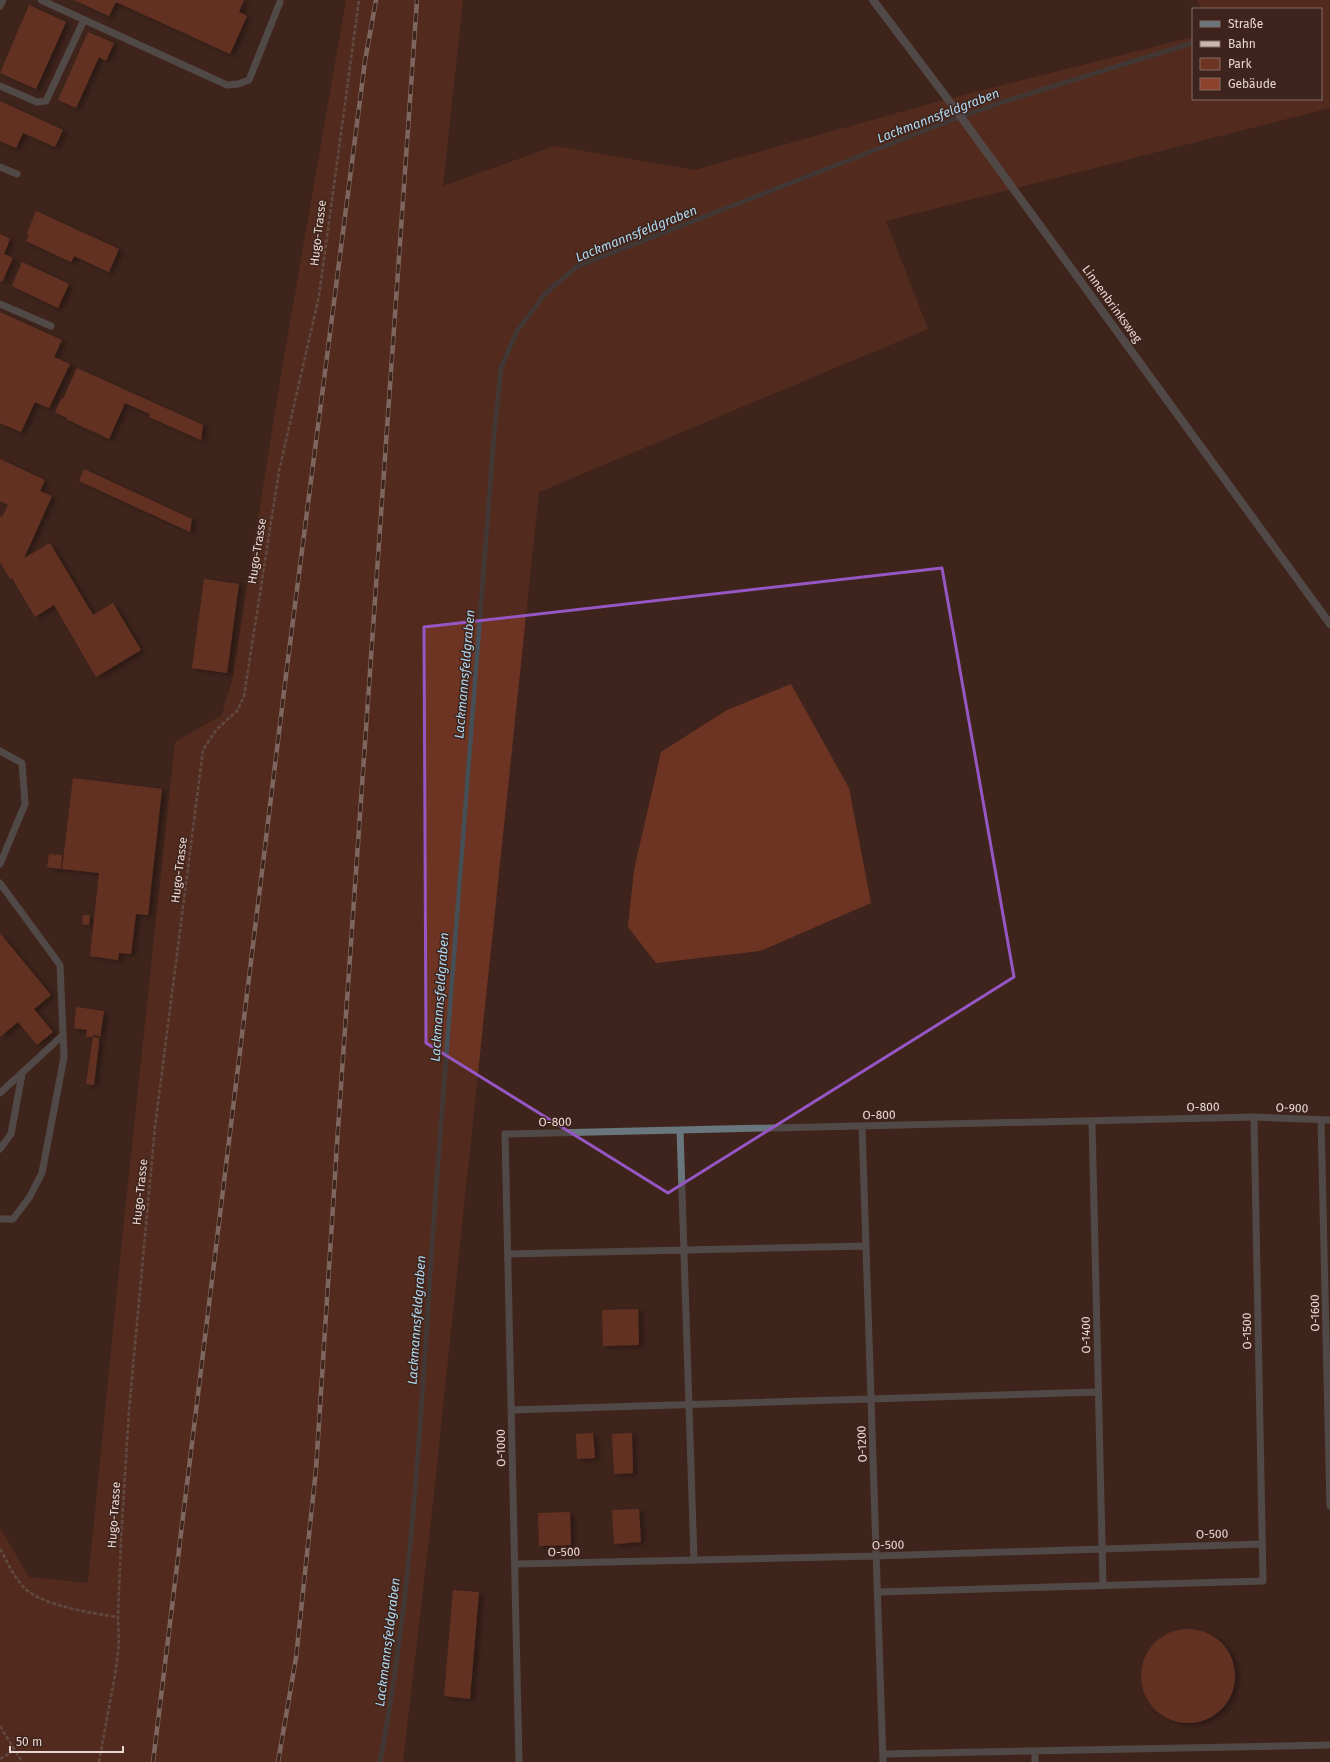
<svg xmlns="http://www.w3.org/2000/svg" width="1330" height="1762" font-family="'Fira Sans',sans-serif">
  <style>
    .green { fill: #6d3423 }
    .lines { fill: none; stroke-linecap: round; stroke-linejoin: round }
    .stream { stroke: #464e56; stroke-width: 4.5 }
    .building { fill: #8e412b; filter: url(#shadow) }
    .path { stroke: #8c766f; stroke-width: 2.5; stroke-dasharray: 4 2; stroke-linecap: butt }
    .service { stroke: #69767d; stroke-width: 7 }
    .minor { stroke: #69767d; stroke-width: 8 }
    .rail-casing { stroke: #cab6b0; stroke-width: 4.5 }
    .rail { stroke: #3e241c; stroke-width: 3; stroke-dasharray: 9; stroke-linecap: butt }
    .marked { fill: none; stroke: #9657c4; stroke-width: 3; stroke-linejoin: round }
    .labels { text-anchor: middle; stroke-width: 3; stroke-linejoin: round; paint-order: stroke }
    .street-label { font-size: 12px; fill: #e9d7d1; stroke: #3e241c }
    .water-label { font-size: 13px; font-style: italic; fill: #afd9f1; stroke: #3e241c }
  </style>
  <defs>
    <filter id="shadow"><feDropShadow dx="4.5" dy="2.5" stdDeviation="2" flood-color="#0009"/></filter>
  </defs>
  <rect width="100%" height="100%" fill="#3e241c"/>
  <!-- green -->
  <path class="green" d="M346,0H463L443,186L555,146L695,170L936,102L1193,37V99H1321V9H1202L1197,0H1330V108L886,221L928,329L539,492L431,1521L403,1762H0V1528L29,1577L88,1583L124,1221L175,742L222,715L225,703L232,681L282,369Z
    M791,684L849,788L871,903L760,951L656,963L628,927L634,870L661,752L727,710Z"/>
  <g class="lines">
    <!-- stream -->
    <path class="stream" d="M380,1762C416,1574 422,1380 436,1189C454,938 475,687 494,435L501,368L517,331L545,294L576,267L949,121L1003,102L1192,43"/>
  </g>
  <!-- building -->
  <path class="building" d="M74,0H244L239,12L247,16L230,54L116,2L109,16Z
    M29,5L66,22L36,89L0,73Z
    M88,32L114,43L106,61L99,57L76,108L58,100Z
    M0,101L63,130L55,147L23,133L16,148L0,141Z
    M36,211L119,249L109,272L74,256L71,262L26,241L29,235L27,233Z
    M0,234L10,239L4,254L13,258L2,282L0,281Z
    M22,262L69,284L58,308L12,286Z
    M0,312L62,340L54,357L70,364L49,408L35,402L21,432L0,423Z
    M77,368L203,425L201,440L149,417L150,414L125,403L109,439L66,419L67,418L55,412L62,398L63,399Z
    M0,459L45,480L40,491L52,496L24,558L50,543L93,615L113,603L141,650L96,677L54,605L35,617L12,578L10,579L0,562V516L2,517L8,505L0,501Z
    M84,469L192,519L190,532L79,481Z
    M204,579L239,584L227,673L192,668Z
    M73,778L162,789L148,915L136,914L131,954L119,953L118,960L90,956L99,873L62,869Z
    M49,854L62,855L61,869L47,867Z
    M83,915H90L89,925L82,924Z
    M0,933L51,995L34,1009L53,1032L37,1045L18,1022L0,1037Z
    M76,1007L104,1011L100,1038L99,1036L93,1035V1037L99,1038V1043L94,1085L86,1084L93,1037H86L87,1030L74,1028Z
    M638,1309L639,1345L603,1346L602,1310Z
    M593,1433L595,1458L577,1459L576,1434Z
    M632,1433L633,1473L614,1474L612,1434Z
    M639,1509L641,1542L614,1544L612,1510Z
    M570,1512L571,1545L539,1546L538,1513Z
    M453,1590L479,1592L470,1699L444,1696Z
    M1141 1676a47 47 0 1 1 94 0a47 47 0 1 1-94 0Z"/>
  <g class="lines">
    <!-- path -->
    <path class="path" d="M0,1549C8,1563 16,1582 29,1592C48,1606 95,1614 118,1617
      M0,1726L22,1762
      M0,1759L15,1750
      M99,1762L115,1675L119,1644L118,1617L121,1539L129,1411L155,1127L203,750L216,730L237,711L244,696L279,471L319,296L359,0"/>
    <!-- service -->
    <path class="service" d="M41,0L227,85L238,84L249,80L280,2
      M0,6L3,0
      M0,86L37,102L46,101L84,20
      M0,167L17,174
      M0,304L51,326
      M0,751L22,763L25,804L0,864
      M0,883L60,965L64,1057L42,1173L29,1198L13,1219H0
      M0,1093L63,1035
      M1321,1120L1330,1506
      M1092,1121L1103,1585
      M862,1126L883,1762
      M680,1130L694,1560
      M0,1149L11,1134L22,1074
      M508,1254L866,1246
      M511,1410L1098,1392
      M515,1564L876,1556L1262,1544
      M878,1592L1263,1581L1254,1117
      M1035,1751V1762
      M883,1754L1330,1745
      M519,1762L505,1134L1254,1117L1330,1120"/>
    <!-- minor -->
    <path class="minor" d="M873,0L953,106L1330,624"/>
    <defs>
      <path id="rail" d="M153,1762L287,667L365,61L376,0
        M278,1762L296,1658L316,1469L338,1129L417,0"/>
    </defs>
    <!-- rail casing -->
    <use href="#rail" class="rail-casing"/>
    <!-- rail -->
    <use href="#rail" class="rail"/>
  </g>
  <!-- marked area -->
  <path d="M0 0H1330V1762H0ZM942,568L1014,977L668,1193L426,1043L424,627Z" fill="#3e241c" fill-opacity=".55" fill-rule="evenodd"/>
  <path class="marked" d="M942,568L1014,977L668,1193L426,1043L424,627Z"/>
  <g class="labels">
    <!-- street labels -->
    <g class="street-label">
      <text transform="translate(318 233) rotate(-83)" y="4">Hugo-Trasse</text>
      <text transform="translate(1112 304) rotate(54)" y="4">Linnenbrinksweg</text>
      <text transform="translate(257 551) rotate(-81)" y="4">Hugo-Trasse</text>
      <text transform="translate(179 870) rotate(-83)" y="4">Hugo-Trasse</text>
      <text transform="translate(1203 1107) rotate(-1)" y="4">O-800</text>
      <text transform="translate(1292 1108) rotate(2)" y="4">O-900</text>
      <text transform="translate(879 1115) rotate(-1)" y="4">O-800</text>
      <text transform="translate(555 1122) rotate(-1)" y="4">O-800</text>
      <text transform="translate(140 1192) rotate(-84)" y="4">Hugo-Trasse</text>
      <text transform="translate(1315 1313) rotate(-91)" y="4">O-1600</text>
      <text transform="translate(1247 1331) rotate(-91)" y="4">O-1500</text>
      <text transform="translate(1086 1335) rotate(-91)" y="4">O-1400</text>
      <text transform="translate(862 1444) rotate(-92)" y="4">O-1200</text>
      <text transform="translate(501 1448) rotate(-91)" y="4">O-1000</text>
      <text transform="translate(114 1515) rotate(-86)" y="4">Hugo-Trasse</text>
      <text transform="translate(1212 1534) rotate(-2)" y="4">O-500</text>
      <text transform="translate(888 1545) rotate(-2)" y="4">O-500</text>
      <text transform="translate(564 1552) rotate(-1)" y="4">O-500</text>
    </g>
    <!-- water labels -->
    <g class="water-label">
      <text transform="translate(938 115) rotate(-21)" y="5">Lackmannsfeldgraben</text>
      <text transform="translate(636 233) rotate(-22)" y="5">Lackmannsfeldgraben</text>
      <text transform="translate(464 674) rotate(-85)" y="5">Lackmannsfeldgraben</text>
      <text transform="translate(439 997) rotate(-86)" y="5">Lackmannsfeldgraben</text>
      <text transform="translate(416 1320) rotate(-86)" y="5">Lackmannsfeldgraben</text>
      <text transform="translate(387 1642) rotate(-83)" y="5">Lackmannsfeldgraben</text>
    </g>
  </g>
  <!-- legend -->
  <rect x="1192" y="8" width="130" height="92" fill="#3e241c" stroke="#826c64"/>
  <rect x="1200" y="21" width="20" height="6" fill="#69767d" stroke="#826c64"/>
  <text x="1228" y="28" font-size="12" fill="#e9d7d1">Straße</text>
  <rect x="1200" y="41" width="20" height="6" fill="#cab6b0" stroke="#826c64"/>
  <text x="1228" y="48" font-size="12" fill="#e9d7d1">Bahn</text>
  <rect x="1200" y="58" width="20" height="12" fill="#6d3423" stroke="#826c64"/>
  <text x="1228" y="68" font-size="12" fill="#e9d7d1">Park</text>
  <rect x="1200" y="78" width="20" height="12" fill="#8e412b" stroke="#826c64"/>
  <text x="1228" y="88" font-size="12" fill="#e9d7d1">Gebäude</text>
  <!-- scale -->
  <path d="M10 1746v6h113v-6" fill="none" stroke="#e9d7d1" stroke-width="2"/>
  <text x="16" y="1746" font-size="12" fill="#e9d7d1" stroke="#3e241c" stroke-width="3" paint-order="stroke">50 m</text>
</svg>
